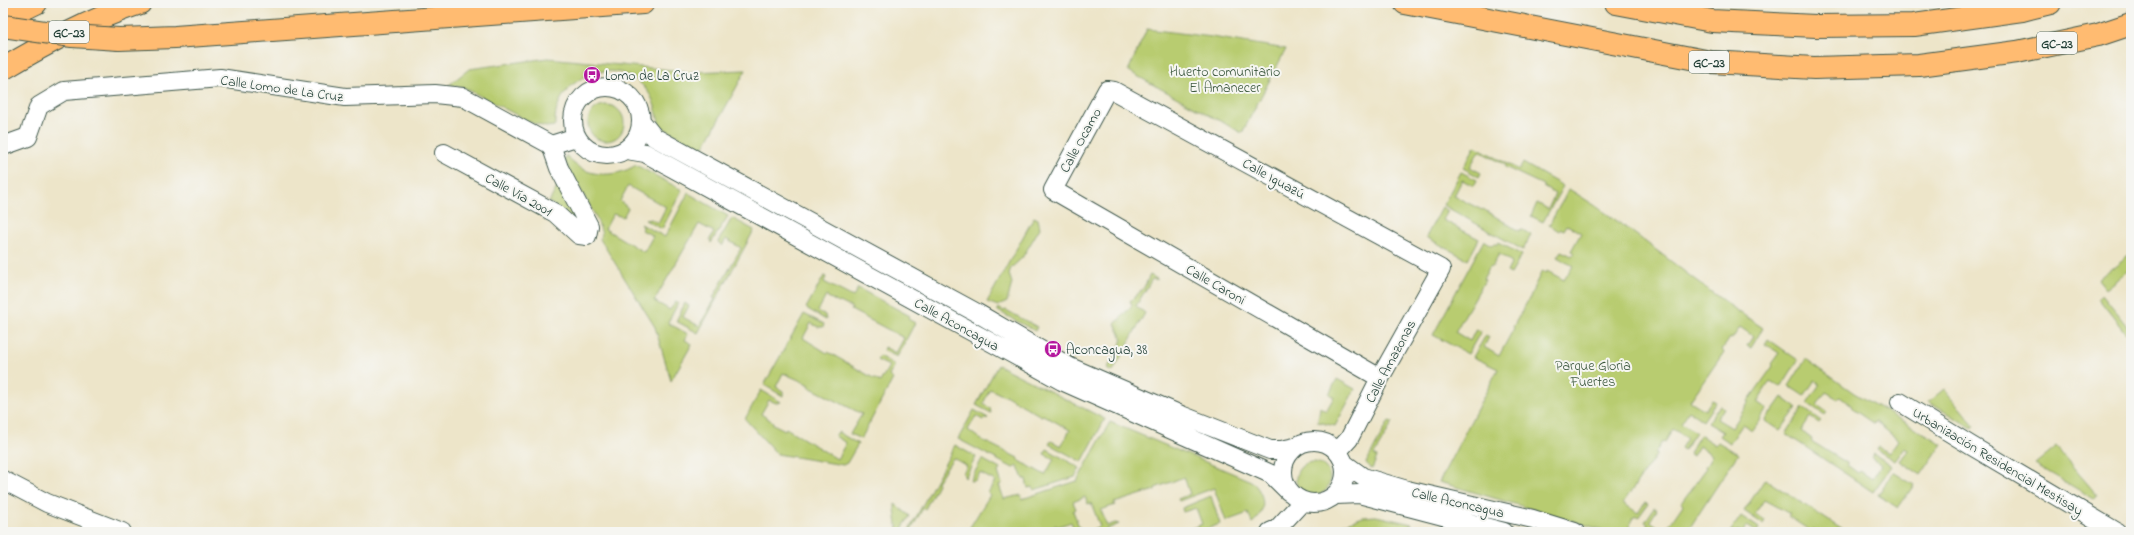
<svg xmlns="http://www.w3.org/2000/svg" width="2134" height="535" font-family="'Indie Flower',sans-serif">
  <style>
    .green { fill: #b8cc6f; stroke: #6c8452 }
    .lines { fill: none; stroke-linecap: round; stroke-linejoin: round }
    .minor-casing { stroke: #3e564a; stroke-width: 20 }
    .motorway-casing { stroke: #3e564a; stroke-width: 24 }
    .minor { stroke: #fff; stroke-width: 18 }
    .motorway { stroke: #ffbb71; stroke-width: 22 }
    .motorway-bridge-casing { stroke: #3e564a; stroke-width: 24; stroke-linecap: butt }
    .motorway-bridge { stroke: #ffbb71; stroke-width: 22 }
    .labels { text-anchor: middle; stroke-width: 4; stroke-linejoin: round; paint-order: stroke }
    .shield { fill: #f6f6f2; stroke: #60746d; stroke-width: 1 }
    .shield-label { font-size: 13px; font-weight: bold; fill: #1f3d34 }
    .park-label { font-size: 14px; fill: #3e5a40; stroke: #f6f6f2 }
    .poi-label { font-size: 14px; fill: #1f3d34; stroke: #f6f6f2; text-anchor: start }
    .street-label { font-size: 14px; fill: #1f3d34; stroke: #f6f6f2 }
  </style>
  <rect width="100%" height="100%" fill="#f6f6f2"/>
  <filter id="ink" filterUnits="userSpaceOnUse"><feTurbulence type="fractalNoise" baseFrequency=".025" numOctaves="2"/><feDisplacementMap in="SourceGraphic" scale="8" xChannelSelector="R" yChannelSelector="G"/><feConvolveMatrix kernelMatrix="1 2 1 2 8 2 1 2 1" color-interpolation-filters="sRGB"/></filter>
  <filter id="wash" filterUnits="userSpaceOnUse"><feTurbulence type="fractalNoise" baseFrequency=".012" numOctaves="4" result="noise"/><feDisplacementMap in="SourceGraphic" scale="16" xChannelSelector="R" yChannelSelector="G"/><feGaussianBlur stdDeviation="0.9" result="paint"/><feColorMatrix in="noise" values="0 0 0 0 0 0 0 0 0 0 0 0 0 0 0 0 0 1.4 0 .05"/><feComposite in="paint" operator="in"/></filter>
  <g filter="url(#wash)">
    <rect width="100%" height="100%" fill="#ede5c9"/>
    <!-- green -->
    <path class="green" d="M1147,29L1212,37L1286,49L1242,133L1128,71Z
      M548,58L693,72L746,70L702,150L660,126C656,112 655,98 644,87C612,52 552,80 555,126L546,127L532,123L463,87L449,85L469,69Z
      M588 123a18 18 0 1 1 36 0a18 18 0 1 1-36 0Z
      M1475,146L1519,170L1523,163L1563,186L1543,222L1531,216L1537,203L1548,209L1555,194L1543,187V185L1505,167L1506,165L1479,151L1470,167L1481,173L1479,177L1463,168Z
      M566,155C582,178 615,179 636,165L682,190L662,229L645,220L651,219L658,223L666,207L628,186L620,201L628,208L623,217L613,214L605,229L644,252L653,236L642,230L643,227L641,224L665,237L688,193L728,216L711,243L710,239L714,232L699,224L654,301L670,310L675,302L678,303L668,323L688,334L685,340L692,344L671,381L655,327L600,239L602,233L596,217L564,161Z
      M1461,172L1477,180L1474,186L1462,180L1454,196L1482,210L1483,209L1519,231L1521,229L1531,235L1523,250L1443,205Z
      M559,184L579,224L549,202Z
      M1569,189C1637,230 1696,285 1763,328L1751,348L1747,346L1753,336L1740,327L1732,339L1730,338L1722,350L1724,352L1690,401L1705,410L1712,400L1716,402L1703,421L1689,411L1681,423L1696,432L1684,450L1681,448L1687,438L1673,429L1665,442L1663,441L1655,453L1657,454L1623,503L1638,513L1645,502L1648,504L1638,518L1635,516L1626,532H1610L1439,482L1498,369L1473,357L1486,335L1489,337L1484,347L1499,356L1514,328L1513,327L1534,290L1533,289L1542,271L1546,273L1547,271L1564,280L1573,266L1557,257L1561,251L1572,256L1574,253L1571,251L1581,233L1567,225L1564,230L1561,229L1559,231L1549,225Z
      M1442,207L1448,211L1443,220L1479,239L1468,260L1426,237Z
      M1034,217L1038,219L1040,228L1022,258L1011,268L1009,274L1012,283L1007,302L998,306L987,302Z
      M732,218L754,230L698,333L676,321L685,303L689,306L683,317L699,326L715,299L713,298L741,248L726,239L722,246L718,242Z
      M1484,240L1492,245L1494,243L1496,245L1498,242L1522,255L1511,274L1507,272L1512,262L1499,254L1492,267L1490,266L1483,279L1485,280L1455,332L1470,341L1476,329L1481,331L1468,354L1433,335Z
      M2131,253V269L2106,289L2098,279Z
      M1150,275L1157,279L1156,280L1152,279L1136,306L1145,313L1113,371H1110L1107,369L1119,349L1122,338L1115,324L1132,305L1130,301L1143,289Z
      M824,276L826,277L824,282L853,297L858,288L910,316L908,319L915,323L897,357L883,350L884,347L896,353L904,338L851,310L852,308L840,302L839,303L826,296L818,311L825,315L826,320L806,308Z
      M2102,295L2131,331V340L2098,298Z
      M998,308L1004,311L1006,310L1037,327L1035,331L998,311Z
      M804,314L824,324L823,327H818L811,323L803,338L827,353L828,352L880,382L889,366L877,360L879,356L895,365L889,376L893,379L861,439L850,434L862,414L809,387L810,385L783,373L776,387L783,391V396L764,385Z
      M1768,339L1798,360L1781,387L1770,381L1757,402L1767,409L1753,430L1743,424L1730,443L1720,436L1723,432L1708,423L1720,405L1724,408L1717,419L1732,428L1749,402L1748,401L1773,366L1771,364L1779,353L1765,344Z
      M1806,359L1854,393L1942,444L1921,475L1900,461L1908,450L1905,447L1895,461L1877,450L1879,447L1889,453L1898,440L1875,421L1874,424L1851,408L1852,406L1840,397L1838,399L1826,392L1817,405L1827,412L1825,415L1807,403L1820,384L1815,380L1804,396L1789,386Z
      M998,365L1105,419L1082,462L1049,444L1051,441L1061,446L1070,430L1043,415L1041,416L1005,395L1004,396L990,389L983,404L990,408L991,413L976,405Z
      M1337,379L1355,389L1335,426L1318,422L1320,407L1326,411L1334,397L1329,394Z
      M1944,389L1974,425L1972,428L1928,402Z
      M761,390L781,402L776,403L769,400L761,414L773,422V424L785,430L786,428L837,459L846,443L835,436L838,432L858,444L847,463L843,465L777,454L745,419Z
      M1782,397L1797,408L1780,431L1765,421Z
      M1803,408L1821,421L1819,423L1810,417L1801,431L1812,439L1811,441L1847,463V465L1858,473L1860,471L1872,479L1881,465L1872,458L1874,454L1892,466L1873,492L1786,434Z
      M974,410L988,418L983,420L976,416L968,430L980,439L1018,458V460L1045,475L1054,459L1044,454L1047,449L1080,468L1075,477L1034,490L1032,487L1028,488L1026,479H1023L1018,466L1013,468L958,439Z
      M1389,421L1393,422L1374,455L1377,457L1372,469L1366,463Z
      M1110,422L1251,481C1265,493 1268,511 1252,523L1248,513L1226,521L1214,488L1179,501L1178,499L1190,494L1184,477L1155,488V490L1114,503L1115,505L1101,510L1107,526L1115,523L1119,524L1101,532H1095L1093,529L1100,526L1091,503L1088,504L1085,497L1073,502L1076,509L1073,511L1081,532H1075L1071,522L1057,527L1056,525L1044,532H967L990,495L988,493L995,481L980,473L976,480L970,481L982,459L1000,469L998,472L1002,484L999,485L1004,499L1021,495L1022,499L1077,481Z
      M1700,435L1715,445L1718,442L1738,454L1687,532H1643L1648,524L1645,522L1654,508L1657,510L1650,521L1665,531L1683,505L1681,503L1706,469L1705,467L1712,455L1699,446L1693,456L1689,453Z
      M955,445L976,457L965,478L963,473L967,466L953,458L937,482L938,484L925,509L923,508L910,532H908Z
      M2056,447L2097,495L2094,499L2035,464Z
      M1296 479a17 17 0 1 1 34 0a17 17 0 1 1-34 0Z
      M1893,472L1914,485L1898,508L1878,495Z
      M1765,479L1846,532H1817L1813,530L1812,532L1788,516L1790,514L1764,500L1755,514L1765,520L1763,524L1744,511Z
      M1211,496L1220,524L1198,532H1183L1202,524L1196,508L1183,512L1182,508Z
      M895,504L910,516L900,532H898L895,510Z
      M1376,516L1412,524L1410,531L1414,532H1322L1363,517Z
      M1741,516L1759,528L1757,532L1747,526L1743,532H1730Z"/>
  </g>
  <g filter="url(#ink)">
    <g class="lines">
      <defs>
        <path id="minor" d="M573 121a34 34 0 1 1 68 0a34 34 0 1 1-68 0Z
          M641,121L654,137L977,313L1070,367L1181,415L1270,450H1281L1295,447
          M3,146L28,137L39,106L64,91L220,78L345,97L435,94L463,97L551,145L576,137
          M627,150L645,153L1062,381L1271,474L1289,492
          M444,153L555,213L579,235L587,236L589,226L559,168L551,145
          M1900,402L1970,445L2117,532
          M1283 472a31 31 0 1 1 62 0a31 31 0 1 1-62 0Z
          M1338,451L1349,439L1380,378L1441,269L1114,91L1107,90L1053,190L1380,378
          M1345,464L1363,477L1407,490L1533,519L1575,532
          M3,480L47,503L122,532
          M1336,495L1359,494L1504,532
          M1270,532L1277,529L1303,501"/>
        <path id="motorway" d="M1405,3L1711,62L1814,68L1919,65L2017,52L2098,35L2131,24
          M1616,3L1712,21L1816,26L1914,25L2022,10L2050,3
          M3,19L36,3
          M119,39L175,37L643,3
          M3,69C47,43 91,19 140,3"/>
      </defs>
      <!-- minor casing -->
      <use href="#minor" class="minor-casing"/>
      <!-- motorway casing -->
      <use href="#motorway" class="motorway-casing"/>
      <!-- minor -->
      <use href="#minor" class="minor"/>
      <!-- motorway -->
      <use href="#motorway" class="motorway"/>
      <defs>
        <path id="motorway-bridge" d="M3,26L72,36L119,39"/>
      </defs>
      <!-- motorway-bridge casing -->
      <use href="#motorway-bridge" class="motorway-bridge-casing"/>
      <!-- motorway-bridge -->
      <use href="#motorway-bridge" class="motorway-bridge"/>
    </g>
  </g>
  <!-- icons -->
  <defs>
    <symbol id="bus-disc" viewBox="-11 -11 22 22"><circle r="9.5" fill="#b5179e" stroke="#f6f6f2"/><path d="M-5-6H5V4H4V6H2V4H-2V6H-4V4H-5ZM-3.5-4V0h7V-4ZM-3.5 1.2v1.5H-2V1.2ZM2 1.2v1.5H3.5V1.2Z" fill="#fff"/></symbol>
  </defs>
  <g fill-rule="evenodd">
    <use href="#bus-disc" x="582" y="65" width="20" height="20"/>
    <use href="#bus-disc" x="1043" y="339" width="20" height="20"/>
  </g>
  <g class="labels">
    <!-- shield labels -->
    <g class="shield">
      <rect x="49" y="21" width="40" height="22" rx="3"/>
      <rect x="2037" y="32" width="40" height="22" rx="3"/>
      <rect x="1689" y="51" width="40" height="22" rx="3"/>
    </g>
    <g class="shield-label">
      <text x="69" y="37">GC-23</text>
      <text x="2057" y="48">GC-23</text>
      <text x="1709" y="67">GC-23</text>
    </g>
    <!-- park labels -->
    <g class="park-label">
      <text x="1225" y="76">Huerto comunitario<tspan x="1225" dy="16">El Amanecer</tspan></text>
      <text x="1593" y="370">Parque Gloria<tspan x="1593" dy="16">Fuertes</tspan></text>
    </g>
    <!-- poi labels -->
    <g class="poi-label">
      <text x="605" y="80">Lomo de La Cruz</text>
      <text x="1066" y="354">Aconcagua, 38</text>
    </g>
    <!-- street labels -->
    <g class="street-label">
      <text transform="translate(282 88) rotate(8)" y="5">Calle Lomo de La Cruz</text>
      <text transform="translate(1080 140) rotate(-61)" y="5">Calle Ocamo</text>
      <text transform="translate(1274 178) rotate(29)" y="5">Calle Iguazú</text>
      <text transform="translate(519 194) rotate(29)" y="5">Calle Vía 2001</text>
      <text transform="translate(1216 284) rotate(30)" y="5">Calle Caroni</text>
      <text transform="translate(957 324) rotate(29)" y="5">Calle Aconcagua</text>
      <text transform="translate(1390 361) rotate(-62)" y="5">Calle Amazonas</text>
      <text transform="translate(1998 461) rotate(31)" y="5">Urbanización Residencial Mestisay</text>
      <text transform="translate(1458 502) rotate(13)" y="5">Calle Aconcagua</text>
    </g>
  </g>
  <!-- margin -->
  <rect width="2134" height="535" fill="none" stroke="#f6f6f2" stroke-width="16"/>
</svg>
